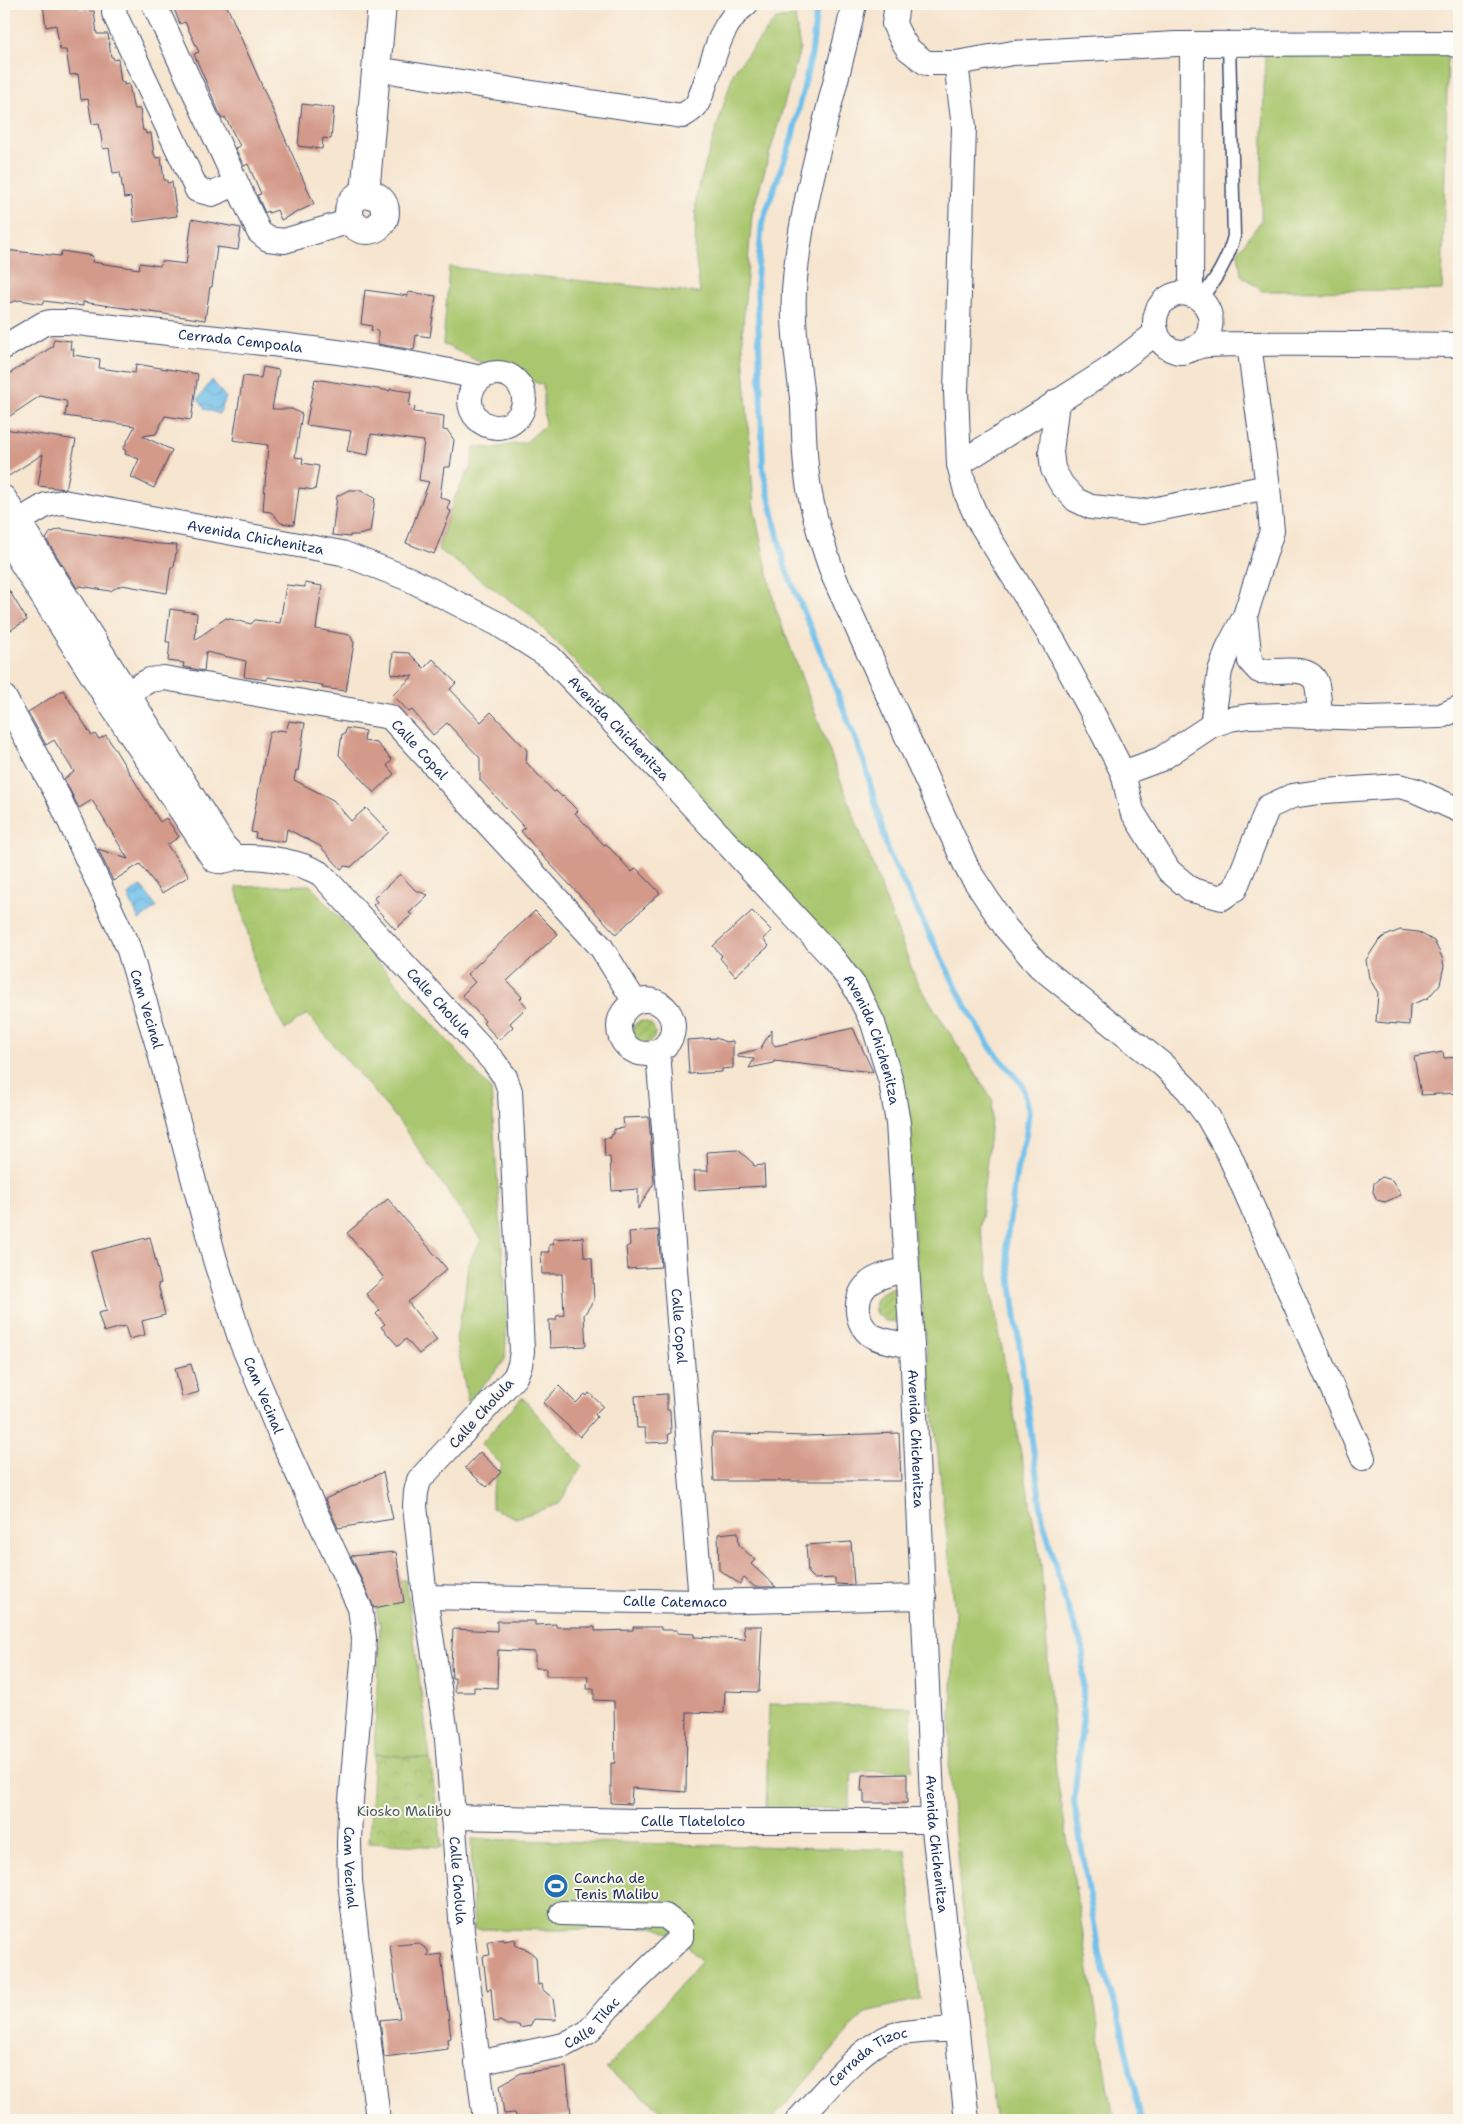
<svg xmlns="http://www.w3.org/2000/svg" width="1463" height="2124" font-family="'Shantell Sans',sans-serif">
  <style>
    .grass { fill: #aac76f; stroke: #627b66 }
    .park { fill: url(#park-crowns); stroke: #627b66 }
    .garden { fill: url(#garden-furrows); stroke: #627b66 }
    .water { fill: url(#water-waves); stroke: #4678a4 }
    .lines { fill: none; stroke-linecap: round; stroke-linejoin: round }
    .stream { stroke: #70c0eb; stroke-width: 6 }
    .building { fill: #d39989 }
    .service-casing { stroke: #3c4a6f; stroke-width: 15 }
    .minor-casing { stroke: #3c4a6f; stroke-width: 26 }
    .tertiary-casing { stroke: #3c4a6f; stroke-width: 30 }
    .service { stroke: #fff; stroke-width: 12 }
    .minor { stroke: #fff; stroke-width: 24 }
    .tertiary { stroke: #fff; stroke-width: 28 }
    .labels { text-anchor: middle; stroke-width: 4; stroke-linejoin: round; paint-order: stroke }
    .street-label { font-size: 14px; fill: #1b2f5e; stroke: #fbf7ec }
    .park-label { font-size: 14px; fill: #465d63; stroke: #fbf7ec }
    .poi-label { font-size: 14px; fill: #1b2f5e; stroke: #fbf7ec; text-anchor: start }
  </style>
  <defs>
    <pattern id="park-crowns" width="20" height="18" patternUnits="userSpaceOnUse" patternTransform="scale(1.25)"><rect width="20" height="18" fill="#aac76f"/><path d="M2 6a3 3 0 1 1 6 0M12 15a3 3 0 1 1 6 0" fill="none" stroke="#92ab63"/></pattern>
    <pattern id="garden-furrows" width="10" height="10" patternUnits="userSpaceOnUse" patternTransform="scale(1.25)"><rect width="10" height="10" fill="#aac76f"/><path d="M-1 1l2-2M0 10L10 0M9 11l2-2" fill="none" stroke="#92ab63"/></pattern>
    <pattern id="water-waves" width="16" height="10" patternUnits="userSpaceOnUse" patternTransform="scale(1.25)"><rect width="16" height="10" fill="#70c0eb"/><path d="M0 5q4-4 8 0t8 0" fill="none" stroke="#5b9cc2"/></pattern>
  </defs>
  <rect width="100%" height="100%" fill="#fbf7ec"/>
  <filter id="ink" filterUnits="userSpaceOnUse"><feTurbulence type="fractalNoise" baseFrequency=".02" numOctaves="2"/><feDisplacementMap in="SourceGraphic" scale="10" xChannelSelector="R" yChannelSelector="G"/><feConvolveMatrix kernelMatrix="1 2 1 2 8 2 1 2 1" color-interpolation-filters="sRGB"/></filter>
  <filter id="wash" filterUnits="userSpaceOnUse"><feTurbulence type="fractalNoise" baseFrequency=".0096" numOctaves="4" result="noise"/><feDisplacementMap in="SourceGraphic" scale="20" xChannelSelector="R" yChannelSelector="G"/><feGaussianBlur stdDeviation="1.12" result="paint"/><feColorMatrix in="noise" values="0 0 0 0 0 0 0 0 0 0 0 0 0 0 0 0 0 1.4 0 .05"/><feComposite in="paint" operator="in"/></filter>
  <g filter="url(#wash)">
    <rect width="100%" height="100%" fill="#f6e5cf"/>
    <!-- grass -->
    <path class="grass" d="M795,16L800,49L752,214L742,337L754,508L775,607L916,980L993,1101L980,1227L1041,1564L1056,1772L1114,2120H996L961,1898L949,1768L955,1612L899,1094L863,983L625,714L529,614L438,549L454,499L471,466L474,447L493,448L526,442L545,425L543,385L490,367L443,344L449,267L700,293L695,253L696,195L734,71L776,19Z
      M1265,47L1448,48L1442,290L1262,291L1241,275L1238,252L1261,221Z
      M310,885L491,1090L507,1317L505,1360L468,1402L456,1339L464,1301L468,1264L481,1240L399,1121L307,1014L285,1030L259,976L236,887Z
      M522,1397L582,1466L559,1504L516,1518L492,1508V1491L502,1465L481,1444Z
      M369,1580H406L430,1759L374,1754L380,1625Z
      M769,1704L911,1707L912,1770L852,1772L849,1808L766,1810Z
      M471,1839L906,1850L920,1999L865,2012L772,2120H675L606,2069L701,1962L681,1937L653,1927L558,1930L474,1929Z"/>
    <!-- park -->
    <path class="park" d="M374,1754L430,1759L442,1847L369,1843Z"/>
    <!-- garden -->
    <path class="garden" d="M631 1033a12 12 0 1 1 24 0a12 12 0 1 1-24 0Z
      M897,1288L900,1322L885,1321L875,1312C872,1296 882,1290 897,1288Z"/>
    <!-- water -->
    <path class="water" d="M212,380L226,398L219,414L205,409L198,399Z
      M141,886L157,907L139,920L128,895Z"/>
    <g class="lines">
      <!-- stream -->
      <path class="stream" d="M817,4L812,52L792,138L762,223L757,278L763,470L785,567L827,667L864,761L889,854L965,1005L991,1048L1022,1084L1029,1111L1026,1135L1017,1169L1006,1244L1042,1516L1065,1600L1083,1648V1717L1074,1801L1098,1948L1120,2022L1141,2120"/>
    </g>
    <g id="blocks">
      <!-- building -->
      <path class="building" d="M43,4H79L80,9L88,8L89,11H94L97,34H108L111,57H113L114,60L118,59L121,82H124V85L129,84L133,106L135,109H140L143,131L145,130L146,134L151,133L154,154L156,158L161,157L164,180H167V183L172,182L177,216L134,222L131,197L124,198L120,172L113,173L109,148L103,149L99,123L92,124L88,99L81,100L78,74L70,75L66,50H60L56,25L46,27Z
        M172,4H226L314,204L281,220L277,210L269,213L268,211L265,213L257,195L261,194L248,164L244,166L235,148L240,146L225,117L222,119L194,54L199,52L185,22L180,24Z
        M302,104L334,108L331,139L323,138L322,149L298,146Z
        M192,219L241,228L238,250L217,247L212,287H210L205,320L83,302V306L44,301L43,304L20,300L4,304V250L60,256L62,251L93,256L92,262L139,269L140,263L160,266L161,261L186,264Z
        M365,290L408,296V292L436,296L430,337L416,335L414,350L378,344V331L371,330L372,326L361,324Z
        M54,339L71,341L70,349H74L73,355L100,359L99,368L135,373L136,364L198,374L191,420L165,416L156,434L142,436L172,450L154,488L131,477L139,459L125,454L126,451L123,449L135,426L65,416L67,404L66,401L40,396L4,420V377L52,347Z
        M263,367L279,370L272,409H292L302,414L295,457L303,458L302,463L319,466L315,490L299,488L294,525L281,523L271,512L263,511L268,445L233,440L243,376L261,378Z
        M315,379L390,391V389L411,392L409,406L415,407L414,412L444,416L443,430L448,431L454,440L450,467H444L440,497L450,501L447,509L451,511L434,554L406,543L429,482L419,480L424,441L371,434L368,455L347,451L351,431L306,425Z
        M4,429L76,440L66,489L38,486L43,454L4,479Z
        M349,490H361L375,498L370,532L358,535H350V537L332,535L337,496Z
        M59,529L159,544L177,545L174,567H171L167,593L122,585L110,591L80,586L77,588L46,539L50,533Z
        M4,582L27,620L4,634Z
        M305,583L322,586L316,629L350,635L354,643L346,691L322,688L323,685L267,677V680L244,677L246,661L206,652L204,671L183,667L184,663L168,661L170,642H166L170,609L197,613L195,640L226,618L251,624L255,620L280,623L286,585L305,587Z
        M393,652L409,653L424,668L433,659L456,683L450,689L481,722L491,712L527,750L526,762L554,792L556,791L562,797L563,796L578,811L575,813L604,845L606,844L632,872L636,868L660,893L616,934L538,851L521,831L525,828L480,780V758L447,723L433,735L412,710L409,712L393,695L413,676L391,674Z
        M63,690L92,736L95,734L99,739L106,735L160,822L166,818L179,837L167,845L189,876L162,893L140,864L113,881L98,849L128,859L92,800L79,808L64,779L74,772L54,740L46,745L28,712Z
        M289,721L305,723L298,771L296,770L294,780L333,800L351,821L366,808L389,832L351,867L345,866L341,869L320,846L287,829L285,842L255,838L256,833L251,832L269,733L279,730L286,731Z
        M346,728L365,731L364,741L377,743L392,760L387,766L394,774L374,793L339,755L342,734H345Z
        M400,874L415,890L428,895L409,913L412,915L395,929L373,905L377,902L374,898Z
        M535,911L558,934L507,981L522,997L520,999L527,1007L510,1023L513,1027L499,1040L483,1023L485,1021L462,995L475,982L467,974Z
        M752,911L772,931L763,939L769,946L735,976L720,958L722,956L713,946Z
        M1400,930L1418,932L1434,941L1442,957L1444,966L1440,984L1428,998L1410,1005L1409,1025L1376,1022L1378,993L1369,978L1366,960L1377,943L1383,937Z
        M853,1028L873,1072L774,1061V1063L749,1068L754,1059L738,1057V1054L760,1049L772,1030V1042L775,1046Z
        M716,1038L726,1042L733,1041V1068L722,1069V1072L689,1074L687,1040Z
        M1443,1052L1444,1058L1459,1057V1093L1421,1095L1414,1057Z
        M649,1117L654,1183L638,1209V1189L612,1191L610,1157H605L604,1138H611V1135L614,1134V1129L624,1128L623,1118Z
        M738,1150L753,1163L754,1166L764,1165L765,1186L695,1190L694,1171H708L707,1152Z
        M1382,1177L1392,1180L1401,1195L1385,1202L1377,1200L1373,1192L1374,1183Z
        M388,1199L447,1269L408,1302L437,1340L419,1354L406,1339L398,1346L381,1327L385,1324L376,1314L380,1310L366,1294L384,1278L347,1233Z
        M658,1230L661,1267L628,1269L626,1247L630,1245L629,1232Z
        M150,1237L161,1283L158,1284L165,1315L142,1321L145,1335L129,1339L125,1326L104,1332L98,1313L107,1311L91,1252Z
        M583,1237L584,1257L592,1258L594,1300L584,1315L586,1346L550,1348L549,1320H557L556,1316L564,1315L562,1274H542L541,1252H549V1245L554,1244L553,1239Z
        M191,1364L199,1392L182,1397L175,1368Z
        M559,1386L576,1403L585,1394L587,1396L589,1393L603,1406L595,1414L597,1417L580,1437L543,1403Z
        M667,1394V1410H670L671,1433L668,1434L669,1442L646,1443L645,1428H637L635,1396Z
        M712,1433L804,1436L899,1433L901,1481H714Z
        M480,1452L501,1472L487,1487L465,1468Z
        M383,1472L393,1519L338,1528L325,1499Z
        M738,1532L739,1545L755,1560L751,1564L776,1587H755L744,1578L740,1584L719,1570L718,1534Z
        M851,1542L854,1585L835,1584V1578L814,1579L808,1573L806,1545Z
        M396,1552L404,1602L374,1608L351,1556Z
        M497,1621H535V1625L556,1624V1627H595V1631L633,1630V1627H661V1630H677V1633L694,1634V1637L745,1639L743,1626H762L759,1692L725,1691L724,1713L687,1712L686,1792L632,1788L631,1804L611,1803V1763H615L614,1701L594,1700V1689H587L588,1676H546V1668H535V1652L498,1650L497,1688L474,1687V1692H455V1678H452L451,1665L453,1629L497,1631Z
        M907,1774V1803H864V1791H861L862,1775Z
        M503,1939L504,1941L515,1939L516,1946L528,1950L536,1957L538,1985L542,1984L543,1990L553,1998L556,2020L534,2019L530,2026L520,2028L519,2025H507L500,2021L494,2022L491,1989L487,1990L483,1956L490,1955L488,1942Z
        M418,1943L428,1950V1956L441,1954L451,2038L447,2039L448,2049L384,2057L380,2020L400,2018L390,1946Z
        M566,2067L571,2114L531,2120H517L515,2113L504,2114L500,2085L521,2073Z"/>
    </g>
  </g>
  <g filter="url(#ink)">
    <use href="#blocks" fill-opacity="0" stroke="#3c4a6f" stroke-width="1"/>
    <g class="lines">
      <defs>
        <path id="service" d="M1200,300C1215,280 1228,261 1234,236L1229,44"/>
        <g id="minor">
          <path d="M115,4L114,13L197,190L212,194L236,184"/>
          <path d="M154,4L259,232L268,239L284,241L351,221"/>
          <path d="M854,4C834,99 801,192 794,290C792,329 799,368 803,407C804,429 804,452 807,475C811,510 822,544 834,577L968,870L1006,928L1039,966L1163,1065L1188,1090L1208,1117L1229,1154L1363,1458"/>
          <path d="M897,4L894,24L901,38L908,49L926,63H956L1013,53L1176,44L1450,43L1459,46"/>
          <path d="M956,63L964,127L956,392L959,464L967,495L977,518L1054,642L1091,710L1123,773L1132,811L1169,871L1192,890L1222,898L1235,889L1268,807L1292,796L1326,791L1399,786L1414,790L1459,810"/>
          <path d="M376,69L682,116C687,113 694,109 697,104C714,70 714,28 746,4"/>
          <path d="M1191,295L1192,44"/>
          <path d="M1249,344L1268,487L1272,531L1245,616L1250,661L1259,671C1275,674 1311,662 1317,685C1319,695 1319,706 1320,716"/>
          <path d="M1200,346C1227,318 1197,280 1168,298C1146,312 1153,349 1180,352C1188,353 1194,347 1201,346C1217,343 1235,345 1251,344C1320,343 1390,344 1459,345"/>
          <path id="s1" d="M4,347L43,324L50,322H70C207,339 346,346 480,378"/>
          <circle cx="497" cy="400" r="27"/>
          <path d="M1057,401L1051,452L1053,469L1062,485L1076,500L1091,507L1142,512L1268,487"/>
          <path d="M959,464L1105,372L1156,333"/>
          <path d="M4,498L224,846L230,852"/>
          <path id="s2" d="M4,530L46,505L63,502L342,553L409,579L498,624L550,657L663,774L832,957L855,987L873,1023L891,1082L898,1123L912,1346L933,1821L967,2120"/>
          <path id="s3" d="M4,535L109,702L214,860C224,864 231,857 241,857C264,856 301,862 321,874L494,1062L505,1077L510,1091L522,1351L520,1365L515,1377L419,1480L416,1492L415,1506L425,1597L447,1739L462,1931L485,2120"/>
          <path id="s4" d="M4,697L59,798L128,947L158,1046L215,1260L241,1341L285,1446L360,1608L364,1638L363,1662L350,1812L349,1843L350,1881L378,2120"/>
          <path id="s5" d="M109,702L150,680L164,678L390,717L601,947L635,1002"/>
          <path d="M1212,725L1220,671L1229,646L1245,616"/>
          <path d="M1123,773L1161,759L1212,725L1230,719L1249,716L1284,715L1367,718L1441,716L1459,708"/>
          <circle cx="646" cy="1027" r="27"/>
          <path id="s6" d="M658,1052L701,1602"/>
          <path d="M907,1269C895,1273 877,1275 868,1284C853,1297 855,1324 871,1335C882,1342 900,1343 912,1346"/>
          <path id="s7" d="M425,1597L701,1602L924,1597"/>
          <path id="s8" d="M453,1817L638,1821H933"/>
          <path id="s9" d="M477,2063L564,2045L588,2032L608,2008L681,1937V1928L665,1916L562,1913"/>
          <path id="s10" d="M798,2120C822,2095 861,2045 894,2035C909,2030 938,2031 956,2029"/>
        </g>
        <path id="tertiary" d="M365,194L382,4
          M349 212a18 18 0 1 1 36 0a18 18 0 1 1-36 0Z"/>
      </defs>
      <!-- service casing -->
      <use href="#service" class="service-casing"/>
      <!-- minor casing -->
      <use href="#minor" class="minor-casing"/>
      <!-- tertiary casing -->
      <use href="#tertiary" class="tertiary-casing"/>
      <!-- service -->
      <use href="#service" class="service"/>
      <!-- minor -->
      <use href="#minor" class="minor"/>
      <!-- tertiary -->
      <use href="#tertiary" class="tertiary"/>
    </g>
  </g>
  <!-- icons -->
  <defs>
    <symbol id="stadium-disc" viewBox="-11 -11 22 22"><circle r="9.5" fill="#1f6fb2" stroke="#fbf7ec"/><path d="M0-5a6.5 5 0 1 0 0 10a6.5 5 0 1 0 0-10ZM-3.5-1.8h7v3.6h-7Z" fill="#fff"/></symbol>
  </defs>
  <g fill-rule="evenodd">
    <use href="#stadium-disc" x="542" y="1872" width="28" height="28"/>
  </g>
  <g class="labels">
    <!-- street labels -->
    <g class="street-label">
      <text dy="5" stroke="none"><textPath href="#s1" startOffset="244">Cerrada Cempoala</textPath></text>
      <text dy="5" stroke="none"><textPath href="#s2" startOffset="262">Avenida Chichenitza</textPath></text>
      <text dy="5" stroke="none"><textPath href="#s2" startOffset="682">Avenida Chichenitza</textPath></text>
      <text dy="5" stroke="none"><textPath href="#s5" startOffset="334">Calle Copal</textPath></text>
      <text dy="5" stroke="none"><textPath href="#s3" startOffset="672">Calle Cholula</textPath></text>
      <text dy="5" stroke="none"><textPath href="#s4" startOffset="344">Cam Vecinal</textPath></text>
      <text dy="5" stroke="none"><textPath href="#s2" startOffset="1088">Avenida Chichenitza</textPath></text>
      <text dy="5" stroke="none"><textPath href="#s6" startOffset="275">Calle Copal</textPath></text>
      <text dy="5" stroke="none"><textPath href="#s4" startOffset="748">Cam Vecinal</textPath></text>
      <text transform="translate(481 1413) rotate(-48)" y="5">Calle Cholula</text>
      <text dy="5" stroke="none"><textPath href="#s2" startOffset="1492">Avenida Chichenitza</textPath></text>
      <text dy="5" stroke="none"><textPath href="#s7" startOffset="250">Calle Catemaco</textPath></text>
      <text dy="5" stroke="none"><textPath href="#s8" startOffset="240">Calle Tlatelolco</textPath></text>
      <text dy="5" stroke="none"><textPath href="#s2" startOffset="1898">Avenida Chichenitza</textPath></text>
      <text dy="5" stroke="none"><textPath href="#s4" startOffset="1242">Cam Vecinal</textPath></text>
      <text dy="5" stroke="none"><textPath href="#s3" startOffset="1618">Calle Cholula</textPath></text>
      <text dy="5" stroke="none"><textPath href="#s9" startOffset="125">Calle Tilac</textPath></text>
      <text dy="5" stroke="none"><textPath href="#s10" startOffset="96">Cerrada Tizoc</textPath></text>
    </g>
    <!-- park labels -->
    <g class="park-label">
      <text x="404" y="1816">Kiosko Malibu</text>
    </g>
    <!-- poi labels -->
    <g class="poi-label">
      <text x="574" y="1883">Cancha de<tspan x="574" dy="16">Tenis Malibu</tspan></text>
    </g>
  </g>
  <!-- margin -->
  <rect width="1463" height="2124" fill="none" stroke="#fbf7ec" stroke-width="20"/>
</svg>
